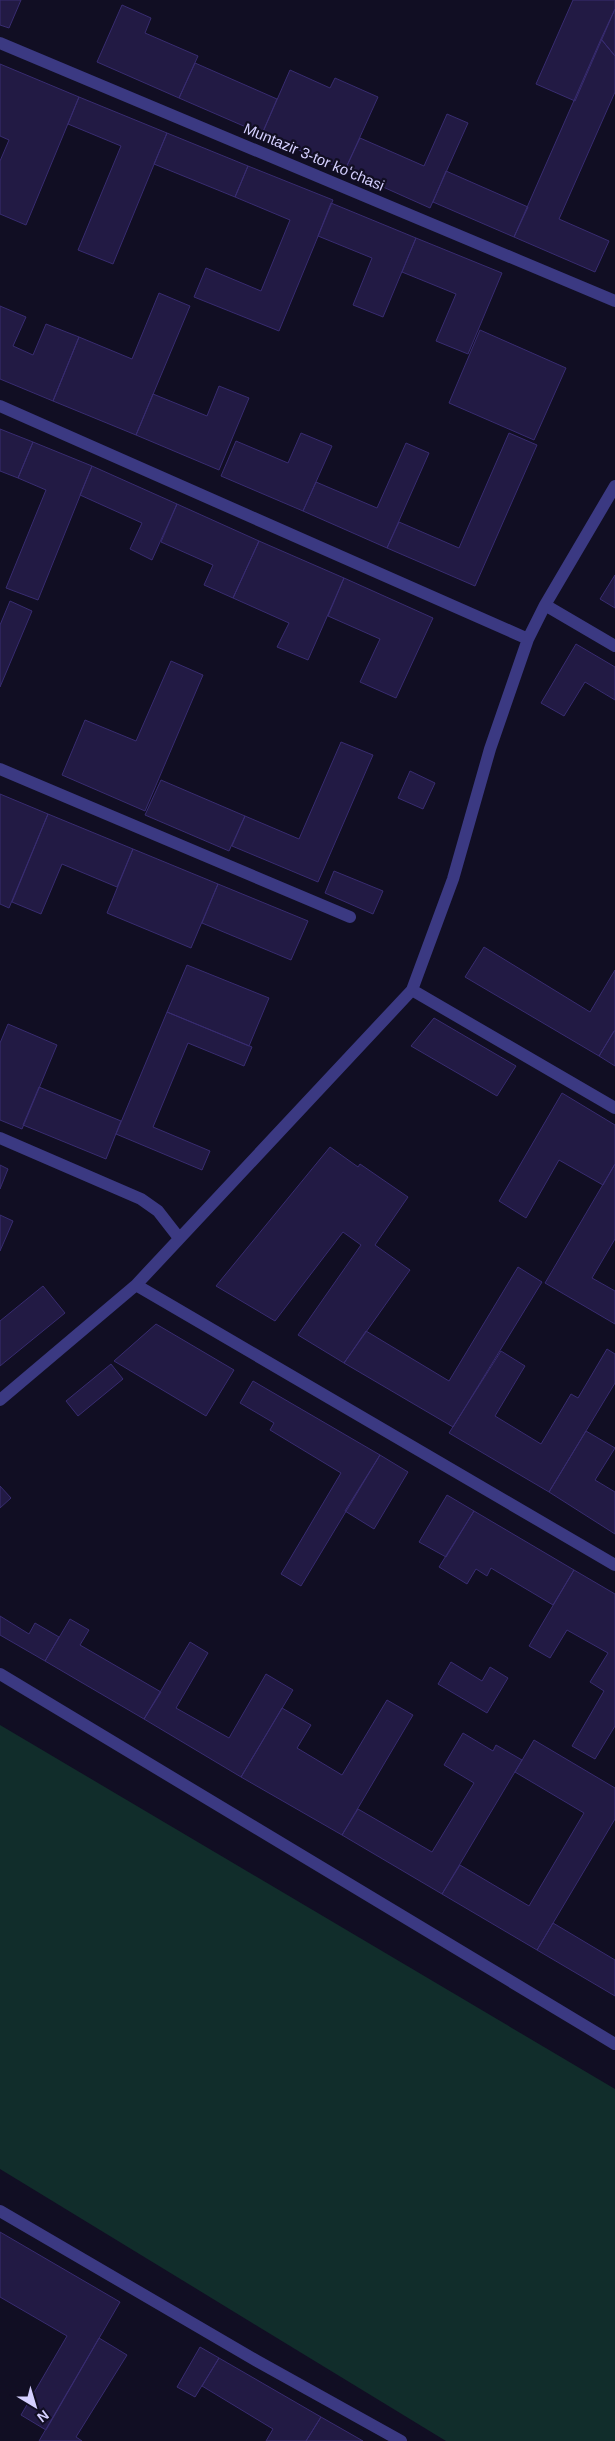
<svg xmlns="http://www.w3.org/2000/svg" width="615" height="2441" font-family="Helvetica,sans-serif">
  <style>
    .green { fill: #112d2b }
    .building { fill: #221a44; stroke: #382c70 }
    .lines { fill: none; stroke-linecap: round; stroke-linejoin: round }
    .minor { stroke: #3b3982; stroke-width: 12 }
    .labels { text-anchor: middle; stroke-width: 4.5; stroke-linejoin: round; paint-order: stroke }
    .street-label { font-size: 15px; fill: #d5d0ff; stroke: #110e23 }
  </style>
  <rect width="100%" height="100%" fill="#110e23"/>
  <!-- green -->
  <path class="green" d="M0,1725L615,2089V2441H446L0,2169Z"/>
  <!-- building -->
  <path class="building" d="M0,0H21L9,28L0,25Z
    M573,0H615V9L575,101L536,84Z
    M122,5L151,18L145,33L198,56L179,98L97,62Z
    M615,9V56L601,39Z
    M601,39L615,56V92L559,219L609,241L595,272L514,237Z
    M195,63L277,99L262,134L179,98Z
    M0,64L79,97L26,225L0,214V161L9,140L0,136Z
    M290,70L330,88L335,78L378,97L345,170L262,134Z
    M79,97L167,133L113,264L78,250L121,146L68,124Z
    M447,114L468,123L430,208L345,170L360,138L424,166Z
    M167,133L248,166L235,197L154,164Z
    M248,166L333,200L279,331L194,297L206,268L261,291L290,220L235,197Z
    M446,171L528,207L514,237L433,202Z
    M331,203L416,238L383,317L353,305L372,258L318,236Z
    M416,238L502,273L468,354L436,341L456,294L402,272Z
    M159,293L190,306L136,435L53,401L79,337L132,359Z
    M0,306L26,317L13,346L33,355L46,324L79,337L53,401L0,379Z
    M480,330L566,368L534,440L449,403Z
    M219,386L249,398L219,470L136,435L153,394L207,416Z
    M0,429L33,442L18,478L0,471Z
    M301,433L332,446L303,511L221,476L236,441L288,463Z
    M509,433L537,445L475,586L387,548L399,522L459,548Z
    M33,442L92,466L38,600L6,588L46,490L18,478Z
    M406,443L429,453L387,548L303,511L316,482L377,508Z
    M92,466L177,504L152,560L130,549L142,523L80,495Z
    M177,504L259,541L233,598L204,585L213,565L161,542Z
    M259,541L344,578L308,660L277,647L289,623L233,598Z
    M615,575V608L600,599Z
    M344,578L433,618L396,698L360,682L380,639L328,616Z
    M10,601L32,611L0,687V625Z
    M576,644L615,667V700L585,682L564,716L541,703Z
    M171,661L203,675L145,811L62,775L85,720L136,741Z
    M341,742L373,755L318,882L232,846L245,816L299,839Z
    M410,771L435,783L423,809L398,798Z
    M161,780L245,816L229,851L145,815Z
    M0,794L48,814L9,908L0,904Z
    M48,814L133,849L117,887L62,864L41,914L12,902Z
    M133,849L218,884L191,948L107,913Z
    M334,871L383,891L373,914L325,893Z
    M218,884L308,921L291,960L202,923Z
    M484,947L590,1012L615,970V1030L599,1056L465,977Z
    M187,965L269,998L249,1046L167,1012Z
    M167,1012L252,1047L244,1066L188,1043L153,1127L210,1151L202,1170L116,1134Z
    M434,1018L516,1066L497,1096L411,1046Z
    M8,1024L57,1045L22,1129L0,1120V1043Z
    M614,1031H615V1066L599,1056Z
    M39,1087L121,1121L106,1159L23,1125Z
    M562,1093L615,1125V1164L603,1185L559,1160L526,1218L499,1201Z
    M330,1147L358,1167L360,1164L408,1197L375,1245L410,1270L344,1363L298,1335L361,1245L343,1232L275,1321L216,1286Z
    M615,1164V1239L592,1278L615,1291V1324L545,1283Z
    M0,1165L8,1169L0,1189Z
    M0,1215L13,1221L0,1251Z
    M518,1267L542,1282L453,1427L344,1363L366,1331L449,1381Z
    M43,1286L65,1313L0,1366V1321Z
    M156,1324L234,1370L206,1416L114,1361Z
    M607,1349L615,1354V1383L549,1492L449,1433L501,1351L525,1366L495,1416L541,1444L571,1394L578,1398Z
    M111,1364L123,1379L78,1416L66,1401Z
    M253,1381L380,1455L301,1586L281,1574L341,1473L270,1430L274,1423L240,1403Z
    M586,1431L615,1448L595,1480L615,1492V1534L549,1492Z
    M380,1455L408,1472L374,1529L345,1511Z
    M0,1486L11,1498L0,1508Z
    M447,1495L474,1511L446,1557L419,1542Z
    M474,1511L574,1570L553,1605L491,1568L487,1576L476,1569L467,1584L439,1567Z
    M574,1570L615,1594V1726L595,1759L572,1746L604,1691L590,1682L608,1653L567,1630L550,1658L529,1646Z
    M0,1616L29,1634L35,1623L59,1637L45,1661L0,1635Z
    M70,1619L89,1630L80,1645L161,1692L144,1719L45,1661Z
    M190,1642L208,1653L176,1708L229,1738L266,1674L293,1690L241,1777L144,1719Z
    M451,1662L482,1681L490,1667L508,1678L487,1713L438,1684Z
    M387,1700L413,1715L342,1835L241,1777L282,1708L311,1725L297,1748L342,1775Z
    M463,1733L493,1751L496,1745L522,1760L442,1894L342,1835L358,1809L432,1852L474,1783L444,1765Z
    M534,1740L615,1788V1819L537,1950L442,1894L460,1865L529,1906L584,1813L515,1772Z
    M553,1923L615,1960V1996L537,1950Z
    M0,2232L120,2302L46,2430L21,2415L67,2336L0,2297Z
    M99,2338L127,2355L76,2437L82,2441H39Z
    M200,2347L219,2358L195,2397L177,2387Z
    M219,2358L321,2417L306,2441H266L273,2429L202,2386Z
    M321,2417L363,2441H306Z"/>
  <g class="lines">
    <!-- minor -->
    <path class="minor" d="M0,43L615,301
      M0,406L528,639
      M545,605L615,646
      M0,769L350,917
      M412,990L615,1108
      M0,1138L141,1199L158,1211L179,1238
      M136,1285L615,1565
      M0,1400L136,1285L412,990L453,879L490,749L528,639L545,605L615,486
      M0,1674L615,2044
      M0,2211L257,2361L401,2441"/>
  </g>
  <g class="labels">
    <!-- street labels -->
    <g class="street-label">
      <text transform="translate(314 157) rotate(23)" y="5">Muntazir 3-tor koʻchasi</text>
    </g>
  </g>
  <!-- north arrow -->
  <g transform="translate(35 2406) rotate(142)" stroke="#110e23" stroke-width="4" paint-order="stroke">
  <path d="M0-4L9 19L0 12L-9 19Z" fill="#d5d0ff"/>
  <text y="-8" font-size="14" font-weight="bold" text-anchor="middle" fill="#d5d0ff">N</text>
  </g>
</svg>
